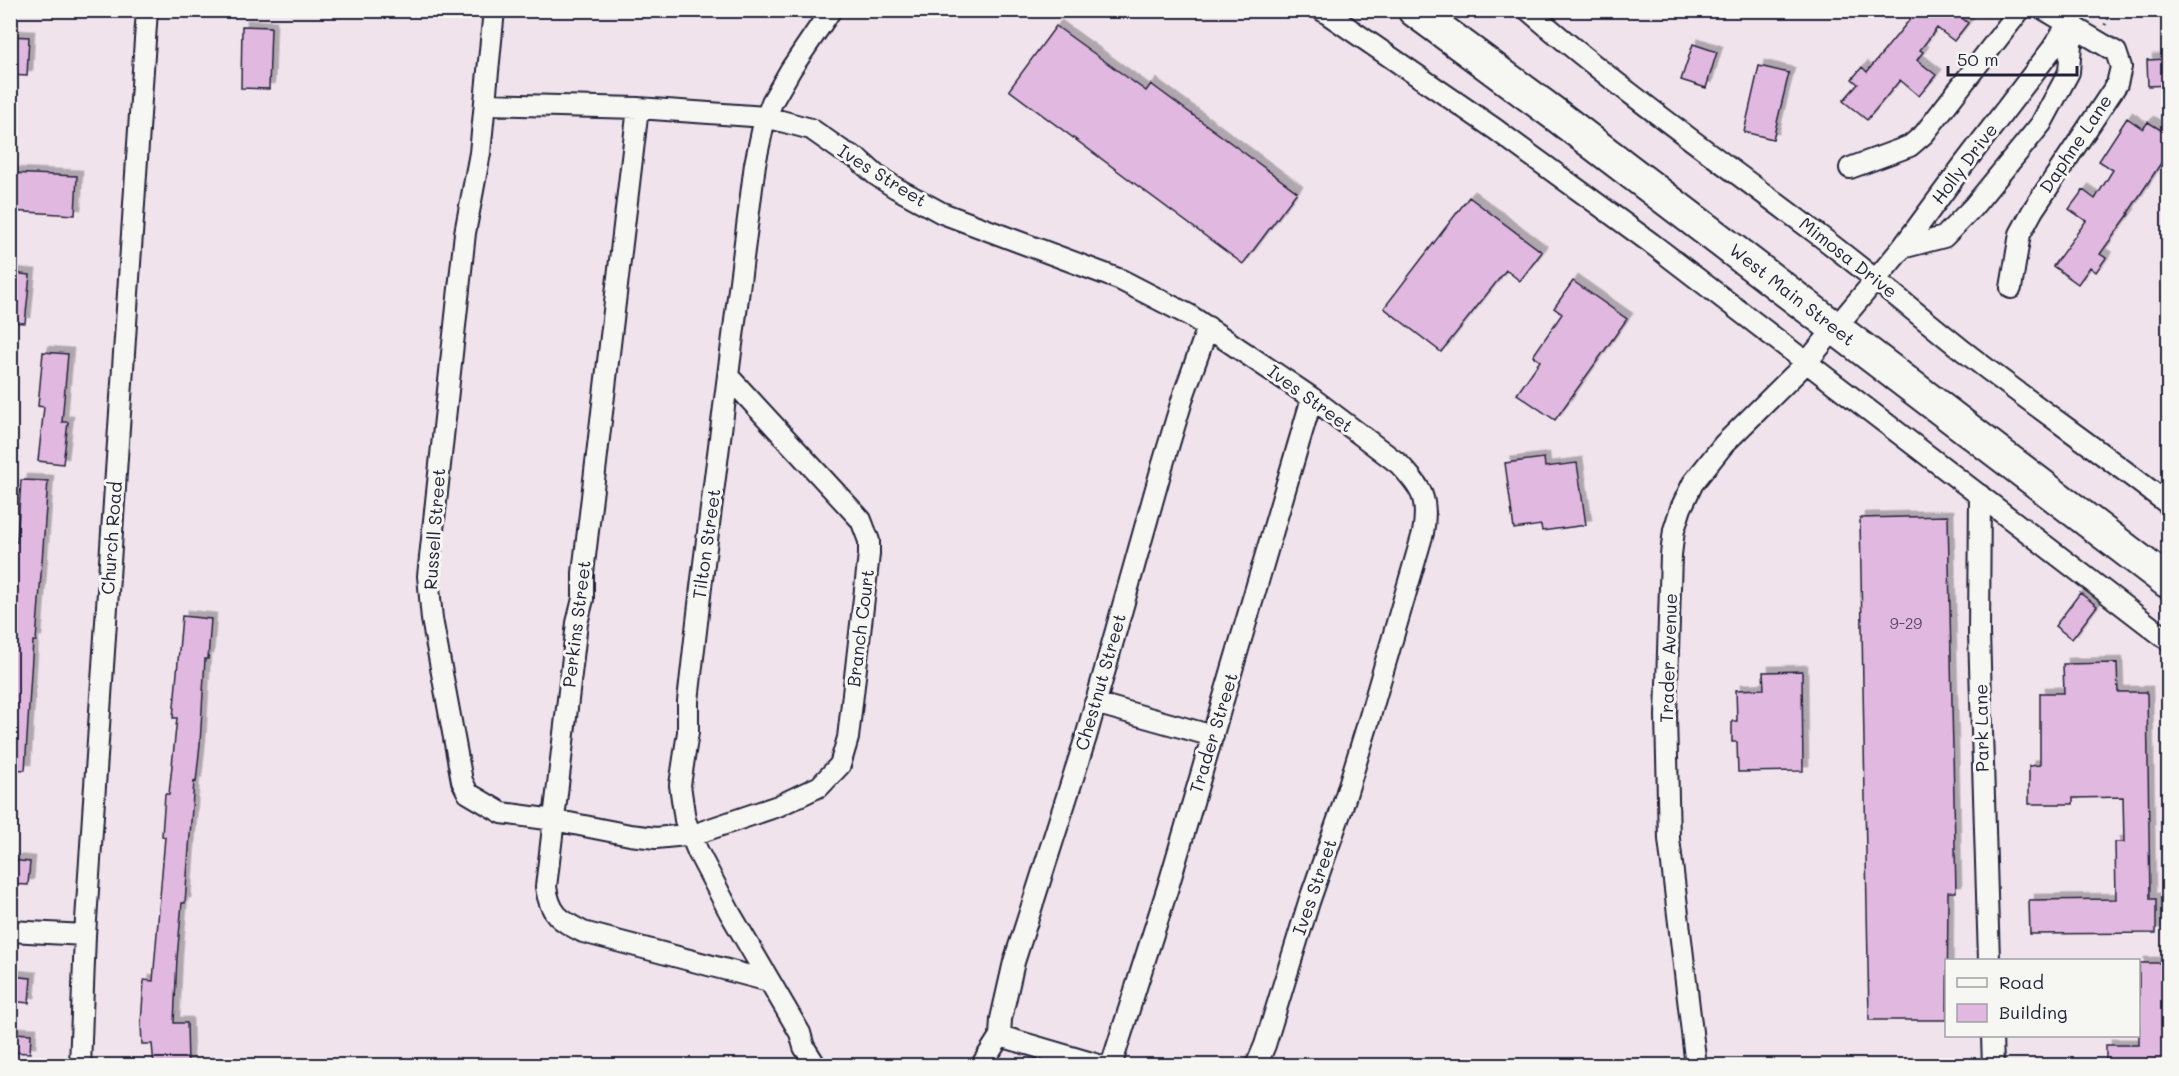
<svg xmlns="http://www.w3.org/2000/svg" width="2179" height="1076" font-family="Mali,sans-serif">
  <style>
    .building { fill: #e1b8df; stroke: #22223b; stroke-width: 1.5; filter: url(#shadow) }
    .lines { fill: none; stroke-linecap: round; stroke-linejoin: round }
    .minor-casing { stroke: #22223b; stroke-width: 24 }
    .primary-casing { stroke: #22223b; stroke-width: 36 }
    .path { stroke: #22223b; stroke-width: 3; stroke-dasharray: 1.5 4.5; stroke-linecap: butt }
    .minor { stroke: #f6f6f2; stroke-width: 20 }
    .primary { stroke: #f6f6f2; stroke-width: 32 }
    .labels { text-anchor: middle; stroke-width: 6; stroke-linejoin: round; paint-order: stroke }
    .number-label { font-size: 15px; fill: #524864 }
    .street-label { font-size: 18px; fill: #22223b; stroke: #f6f6f2 }
  </style>
  <defs>
    <filter id="shadow"><feDropShadow dx="5.5" dy="-5.5" stdDeviation="0" flood-color="#0004"/></filter>
  </defs>
  <rect width="100%" height="100%" fill="#f0e3ec"/>
  <filter id="ink" filterUnits="userSpaceOnUse"><feTurbulence type="fractalNoise" baseFrequency=".0167" numOctaves="2"/><feDisplacementMap in="SourceGraphic" scale="12" xChannelSelector="R" yChannelSelector="G"/><feConvolveMatrix kernelMatrix="1 2 1 2 8 2 1 2 1" color-interpolation-filters="sRGB"/></filter>
  <g filter="url(#ink)">
    <!-- building -->
    <path class="building" d="M1901,10H1952L1968,23L1954,41L1937,28L1920,50L1923,52L1917,60L1936,75L1919,96L1900,80L1867,120L1843,101L1858,84L1852,79L1862,67L1867,72L1911,18Z
      M242,26L271,27L269,89L241,88Z
      M1056,26L1146,91L1151,84L1297,192L1243,264L1009,90Z
      M10,36L29,37L27,76L10,75Z
      M1693,44L1717,52L1706,88L1681,80Z
      M2169,59V85L2148,86L2147,60Z
      M1759,66L1789,73L1773,139L1744,132Z
      M2127,118L2143,129L2148,122L2169,135V151L2128,213L2129,214L2100,254L2106,258L2096,272L2090,267L2078,284L2053,266L2086,221L2069,209L2083,190L2095,199L2113,170L2099,161Z
      M10,173L77,176L75,215L10,211Z
      M1469,197L1542,252L1520,281L1506,270L1441,352L1384,308Z
      M10,273L30,275L25,323L10,322Z
      M1573,281L1627,319L1555,420L1517,394L1540,361L1533,356L1562,314L1554,308Z
      M43,352L68,354L62,422H68L63,464L38,461L44,407L38,406Z
      M1544,458L1545,467L1577,463L1586,525L1542,531L1541,525L1514,529L1505,463Z
      M21,480L48,481L36,641H33L25,770L10,769V645L14,583H11L14,542H17Z
      M1948,516L1956,892H1948L1947,1020H1869L1860,518Z
      M2080,593L2097,606L2072,639L2055,626Z
      M182,616L211,619L208,659H205L200,744L196,782L194,781L185,903H182L177,958L174,1023H187L188,1065H154L152,1044H142L141,1024L144,980L153,981L165,837L162,836L165,794H169L177,718H173Z
      M2117,663L2118,692H2147L2150,899H2156V933L2030,934L2029,900L2116,899L2115,842H2124L2123,797L2073,798V804H2029V766L2040,765V693H2064L2063,664Z
      M1802,671L1803,771L1738,772L1737,742H1732V721H1737L1736,690L1764,689L1763,672Z
      M10,860L30,862L28,885L10,884Z
      M2139,963H2169V1065H2106V1045H2139Z
      M10,976L31,978L29,1003L10,1001Z
      M10,1033L31,1034L30,1053L10,1052Z"/>
    <g class="lines">
      <defs>
        <path id="minor" d="M494,10L480,153L465,233L428,576L432,619L462,781L468,793L502,813L554,820L630,835L656,838L686,835L692,838L704,831L778,806L820,786L840,765L848,738L869,554V541L861,520L728,376
          M1322,10L1495,129L1651,243L2168,640
          M1528,10C1619,89 1717,158 1812,230C1863,268 1911,309 1961,349C2029,402 2100,451 2168,504
          M485,104L638,108L766,117L811,129L841,150L858,159L876,175L896,188L942,213L1121,280L1189,315L1312,398L1399,464C1422,488 1429,499 1423,533L1368,723L1342,808L1309,902L1265,1045L1256,1066
          M638,108L583,573V599L577,623L546,887C550,915 560,920 583,932L769,981
          M1850,168L1910,146L1924,134L2020,10
          M1902,248L1944,237L1973,207L2041,124L2069,72L2071,44L2069,24
          M2011,288L2020,234L2033,210L2117,84L2121,67L2116,52L2045,10
          M1980,495L1979,633L1989,960
          M1095,703L1213,736
          M10,931L85,935
          M1000,1036L1102,1066
          M1992,1036L1993,1066
          M80,1066L85,935L147,10
          M816,1066L804,1047L800,1033L730,913L698,852L685,820L680,785L688,732V701L701,587L755,164L763,127L772,102L791,69L831,10
          M981,1066L1000,1036L1001,1019L1014,962L1086,737L1162,467L1184,394L1208,327
          M1111,1066L1168,887L1312,398
          M1696,1066L1669,839L1666,716L1671,555L1674,530L1681,508L1693,483L1724,444L1806,363L1902,248L1964,164L2052,49L2077,10"/>
        <path id="primary" d="M1414,10L1556,115L2168,582"/>
      </defs>
      <!-- minor casing -->
      <use href="#minor" class="minor-casing"/>
      <!-- primary casing -->
      <use href="#primary" class="primary-casing"/>
      <!-- path -->
      <path class="path" d="M2105,25L2111,10"/>
      <!-- minor -->
      <use href="#minor" class="minor"/>
      <!-- primary -->
      <use href="#primary" class="primary"/>
    </g>
  </g>
  <g class="labels">
    <!-- number labels -->
    <g class="number-label">
      <text x="1906" y="629">9-29</text>
    </g>
    <!-- street labels -->
    <g class="street-label">
      <text transform="translate(2076 144) rotate(-56)" y="6">Daphne Lane</text>
      <text transform="translate(1965 164) rotate(-53)" y="6">Holly Drive</text>
      <text transform="translate(882 176) rotate(32)" y="6">Ives Street</text>
      <text transform="translate(1848 258) rotate(38)" y="6">Mimosa Drive</text>
      <text transform="translate(1792 295) rotate(38)" y="6">West Main Street</text>
      <text transform="translate(1310 399) rotate(36)" y="6">Ives Street</text>
      <text transform="translate(435 529) rotate(-86)" y="6">Russell Street</text>
      <text transform="translate(112 538) rotate(-86)" y="6">Church Road</text>
      <text transform="translate(707 544) rotate(-82)" y="6">Tilton Street</text>
      <text transform="translate(577 624) rotate(-83)" y="6">Perkins Street</text>
      <text transform="translate(861 628) rotate(-83)" y="6">Branch Court</text>
      <text transform="translate(1669 658) rotate(-88)" y="6">Trader Avenue</text>
      <text transform="translate(1101 682) rotate(-74)" y="6">Chestnut Street</text>
      <text transform="translate(1982 728) rotate(-91)" y="6">Park Lane</text>
      <text transform="translate(1214 733) rotate(-73)" y="6">Trader Street</text>
      <text transform="translate(1315 887) rotate(-71)" y="6">Ives Street</text>
    </g>
  </g>
  <!-- margin -->
  <rect width="2179" height="1076" fill="none" stroke="#f6f6f2" stroke-width="36"/>
  <rect x="18" y="18" width="2143" height="1040" fill="none" stroke="#22223b" stroke-width="2" filter="url(#ink)"/>
  <!-- legend -->
  <rect x="1945" y="959" width="195" height="78" fill="#f6f6f2" stroke="#a1a1a9" stroke-width="1.5"/>
  <rect x="1957" y="978" width="30" height="9" fill="#f6f6f2" stroke="#a1a1a9" stroke-width="1.5"/>
  <text x="1999" y="989" font-size="18" fill="#22223b">Road</text>
  <rect x="1957" y="1004" width="30" height="18" fill="#e1b8df" stroke="#a1a1a9" stroke-width="1.5"/>
  <text x="1999" y="1019" font-size="18" fill="#22223b">Building</text>
  <!-- scale -->
  <path d="M1948 66v9h129v-9" fill="none" stroke="#22223b" stroke-width="3"/>
  <text x="1957" y="66" font-size="18" fill="#22223b" stroke="#f6f6f2" stroke-width="4.5" paint-order="stroke">50 m</text>
</svg>
